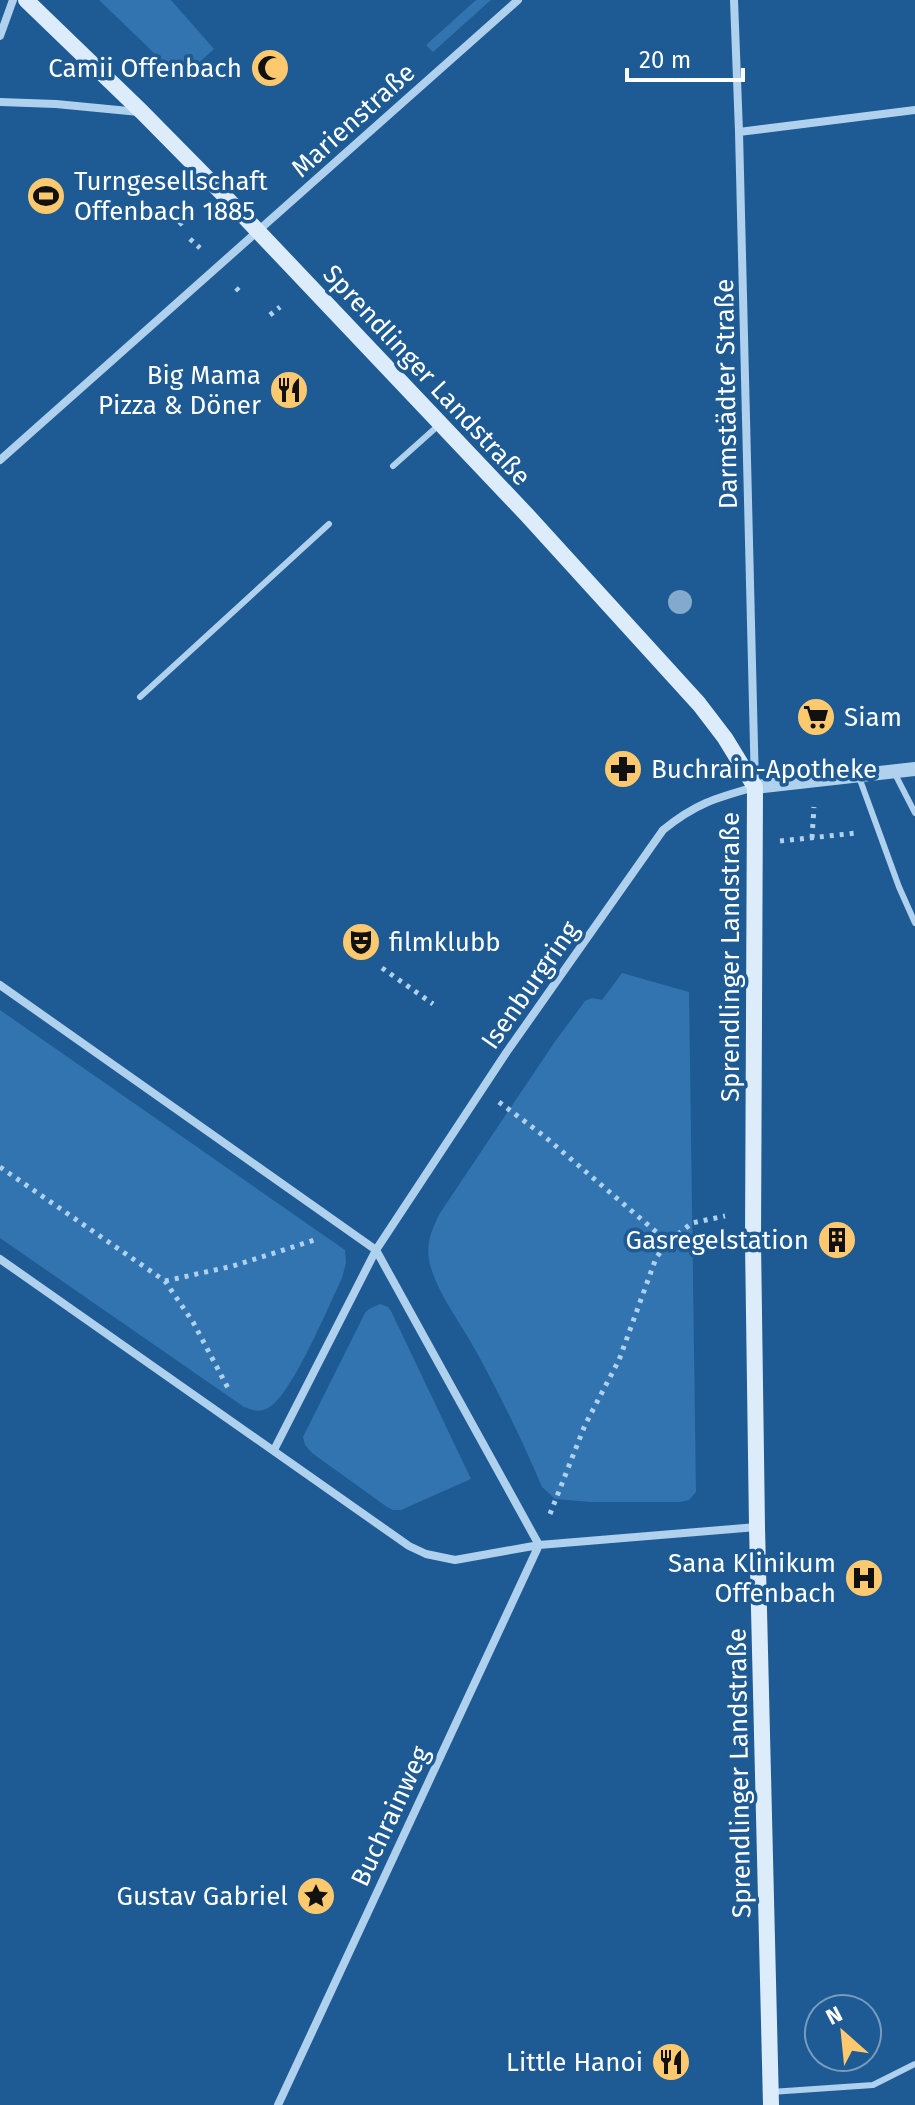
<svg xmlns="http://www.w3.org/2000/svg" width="915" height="2105" font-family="'Fira Sans',sans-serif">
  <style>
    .green { fill: #3174b0 }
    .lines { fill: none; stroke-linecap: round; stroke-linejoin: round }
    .path { stroke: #afd1ee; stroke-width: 5; stroke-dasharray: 4 6; stroke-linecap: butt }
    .service { stroke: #afd1ee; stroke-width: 6 }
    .minor { stroke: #afd1ee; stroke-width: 8 }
    .tertiary { stroke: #afd1ee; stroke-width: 14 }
    .secondary { stroke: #dcecfa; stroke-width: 16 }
    .tree { fill: #83a9cc }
    .labels { text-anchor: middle; stroke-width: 7; stroke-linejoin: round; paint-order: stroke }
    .poi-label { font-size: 26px; fill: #fff; stroke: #1e5a93; text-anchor: end }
    .street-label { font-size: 26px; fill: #fff; stroke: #1e5a93 }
  </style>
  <rect width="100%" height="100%" fill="#1e5a93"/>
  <!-- green -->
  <path class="green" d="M99,0H171L214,49L181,79Z
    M476,0H491L433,52L426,45Z
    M622,973L689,992L696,1492L689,1500L680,1502H591L555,1499L542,1487C523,1442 501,1397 477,1353C463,1326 435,1291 429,1260C426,1243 432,1229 440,1213L554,1043L585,1001L592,998L602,1000Z
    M0,1010L345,1250L346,1263L342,1278C329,1305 291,1397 268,1408C259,1413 253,1410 244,1407L0,1238Z
    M380,1304L388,1307L391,1311L471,1479L401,1510H393L387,1507L312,1453L305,1445L303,1437L365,1313L369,1309Z"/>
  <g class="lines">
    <!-- path -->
    <path class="path" d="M179,225L188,217
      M190,239L200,248
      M236,288L241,293
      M270,315L280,307
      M812,838L814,807
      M780,841L857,833
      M382,968L433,1004
      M499,1102L544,1136L668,1242
      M0,1167L165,1281L193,1322L229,1390
      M165,1281L233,1266L318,1239
      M550,1514L585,1425L619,1360L656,1258L668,1242L692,1223L725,1216"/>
    <!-- service -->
    <path class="service" d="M393,466L440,424
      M140,697L329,524
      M894,772L915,813
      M859,777L899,887L915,923
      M771,2092L873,2085L915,2064"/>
    <!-- minor -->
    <path class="minor" d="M0,36L13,0
      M0,102L56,104L139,112
      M739,132L915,110
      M0,460L518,0
      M0,985L376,1250L539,1545L278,2105
      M0,1259L409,1546L426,1554L455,1560L539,1545L757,1527
      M274,1450L376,1250L506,1053L663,830C695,804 715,798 755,787L739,132L734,0"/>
    <!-- tertiary -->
    <path class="tertiary" d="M755,787L915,769"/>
    <!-- secondary -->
    <path class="secondary" d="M26,0L142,112L217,188L527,515L699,704L725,738L755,787L753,1242L757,1527L771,2105"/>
  </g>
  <!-- trees -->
  <circle class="tree" cx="680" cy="602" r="12"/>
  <!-- icons -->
  <defs>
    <symbol id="mosque-disc" viewBox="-11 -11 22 22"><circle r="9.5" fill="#fdc96f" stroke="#1e5a93"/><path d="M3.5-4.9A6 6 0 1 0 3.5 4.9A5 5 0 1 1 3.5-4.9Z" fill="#111"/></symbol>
    <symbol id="stadium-disc" viewBox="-11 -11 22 22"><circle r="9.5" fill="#fdc96f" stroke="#1e5a93"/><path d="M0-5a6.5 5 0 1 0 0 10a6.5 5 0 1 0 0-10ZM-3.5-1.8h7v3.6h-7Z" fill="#111"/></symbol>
    <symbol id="restaurant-disc" viewBox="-11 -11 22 22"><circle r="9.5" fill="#fdc96f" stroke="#1e5a93"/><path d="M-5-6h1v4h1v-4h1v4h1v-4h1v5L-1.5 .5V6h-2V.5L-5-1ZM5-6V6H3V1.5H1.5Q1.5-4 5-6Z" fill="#111"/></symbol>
    <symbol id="supermarket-disc" viewBox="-11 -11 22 22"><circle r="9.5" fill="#fdc96f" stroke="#1e5a93"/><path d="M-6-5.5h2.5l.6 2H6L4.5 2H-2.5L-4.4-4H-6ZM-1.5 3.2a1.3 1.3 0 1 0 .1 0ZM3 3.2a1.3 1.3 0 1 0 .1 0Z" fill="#111"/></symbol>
    <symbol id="pharmacy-disc" viewBox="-11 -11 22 22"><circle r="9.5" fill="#fdc96f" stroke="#1e5a93"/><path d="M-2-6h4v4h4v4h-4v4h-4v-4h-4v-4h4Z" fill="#111"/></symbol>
    <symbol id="theatre-disc" viewBox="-11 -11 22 22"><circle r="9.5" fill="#fdc96f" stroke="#1e5a93"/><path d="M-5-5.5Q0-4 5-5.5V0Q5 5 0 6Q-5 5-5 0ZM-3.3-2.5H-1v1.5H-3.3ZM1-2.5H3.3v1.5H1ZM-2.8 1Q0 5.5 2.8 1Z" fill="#111"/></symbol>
    <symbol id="building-disc" viewBox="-11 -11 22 22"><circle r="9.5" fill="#fdc96f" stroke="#1e5a93"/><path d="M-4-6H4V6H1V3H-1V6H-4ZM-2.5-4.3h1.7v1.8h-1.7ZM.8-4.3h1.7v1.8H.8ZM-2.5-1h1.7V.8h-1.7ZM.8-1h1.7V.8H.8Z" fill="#111"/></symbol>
    <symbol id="hospital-disc" viewBox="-11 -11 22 22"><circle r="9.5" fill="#fdc96f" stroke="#1e5a93"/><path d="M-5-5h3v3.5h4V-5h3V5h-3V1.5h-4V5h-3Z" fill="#111"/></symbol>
    <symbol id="sight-disc" viewBox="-11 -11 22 22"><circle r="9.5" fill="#fdc96f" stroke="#1e5a93"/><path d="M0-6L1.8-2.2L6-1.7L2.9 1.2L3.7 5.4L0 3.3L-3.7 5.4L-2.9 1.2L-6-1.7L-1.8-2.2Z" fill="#111"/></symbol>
  </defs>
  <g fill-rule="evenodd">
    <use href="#mosque-disc" x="248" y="46" width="44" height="44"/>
    <use href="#stadium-disc" x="24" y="174" width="44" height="44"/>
    <use href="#restaurant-disc" x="267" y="368" width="44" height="44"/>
    <use href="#supermarket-disc" x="794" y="695" width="44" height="44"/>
    <use href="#pharmacy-disc" x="601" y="747" width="44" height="44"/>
    <use href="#theatre-disc" x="339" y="920" width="44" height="44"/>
    <use href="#building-disc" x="815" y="1218" width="44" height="44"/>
    <use href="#hospital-disc" x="842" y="1556" width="44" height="44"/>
    <use href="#sight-disc" x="294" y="1874" width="44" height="44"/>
    <use href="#restaurant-disc" x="649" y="2040" width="44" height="44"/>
  </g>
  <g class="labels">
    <!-- poi labels -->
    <g class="poi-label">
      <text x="242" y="77">Camii Offenbach</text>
      <text x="74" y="190" text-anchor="start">Turngesellschaft<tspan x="74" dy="30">Offenbach 1885</tspan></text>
      <text x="261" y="384">Big Mama<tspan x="261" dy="30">Pizza &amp; Döner</tspan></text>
      <text x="844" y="726" text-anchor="start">Siam</text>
      <text x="651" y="778" text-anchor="start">Buchrain-Apotheke</text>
      <text x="389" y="951" text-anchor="start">filmklubb</text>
      <text x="809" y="1249">Gasregelstation</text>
      <text x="836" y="1572">Sana Klinikum<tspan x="836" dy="30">Offenbach</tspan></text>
      <text x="288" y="1905">Gustav Gabriel</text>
      <text x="643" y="2071">Little Hanoi</text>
    </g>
    <!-- street labels -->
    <g class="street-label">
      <text transform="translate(353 120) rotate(-42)" y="9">Marienstraße</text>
      <text transform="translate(427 375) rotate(47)" y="9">Sprendlinger Landstraße</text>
      <text transform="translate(726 394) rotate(-91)" y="9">Darmstädter Straße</text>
      <text transform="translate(730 957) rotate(-90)" y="9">Sprendlinger Landstraße</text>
      <text transform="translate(530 985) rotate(-55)" y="9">Isenburgring</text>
      <text transform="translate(739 1773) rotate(-91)" y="9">Sprendlinger Landstraße</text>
      <text transform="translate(390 1816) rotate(-65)" y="9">Buchrainweg</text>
    </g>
  </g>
  <!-- north arrow -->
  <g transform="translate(843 2033) rotate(333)"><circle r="38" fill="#1e5a93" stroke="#789cbe" stroke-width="2"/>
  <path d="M0-6L14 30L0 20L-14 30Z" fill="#fdc96f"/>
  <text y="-12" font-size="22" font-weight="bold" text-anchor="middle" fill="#ffffff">N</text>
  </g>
  <!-- scale -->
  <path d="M627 68v12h116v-12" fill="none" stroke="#ffffff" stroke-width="4"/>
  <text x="639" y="68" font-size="24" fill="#ffffff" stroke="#1e5a93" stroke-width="6" paint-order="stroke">20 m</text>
</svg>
